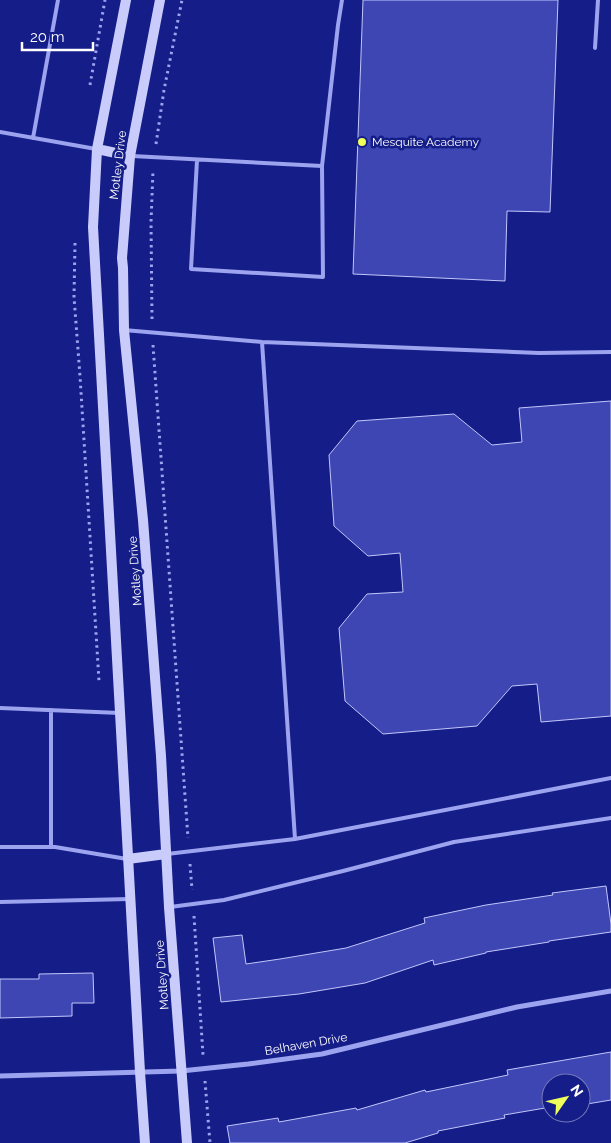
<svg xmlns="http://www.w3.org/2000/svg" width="611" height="1143" font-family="Raleway,sans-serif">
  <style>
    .building { fill: #3d46b2; stroke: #c2c7fb }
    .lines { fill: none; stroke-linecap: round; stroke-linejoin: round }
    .path { stroke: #9ca3ef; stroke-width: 3; stroke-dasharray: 2.5 4; stroke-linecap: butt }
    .service { stroke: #9ca3ef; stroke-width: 4 }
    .minor { stroke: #9ca3ef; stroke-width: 5 }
    .secondary { stroke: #c9ccfa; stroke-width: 10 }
    .poi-dot { fill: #f1ff5a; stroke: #151d88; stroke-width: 2 }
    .labels { text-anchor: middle; stroke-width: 5; stroke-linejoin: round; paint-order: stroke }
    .poi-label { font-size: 12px; fill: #fff; stroke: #151d88; text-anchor: start }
    .street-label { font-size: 12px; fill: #fff; stroke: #151d88 }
  </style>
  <rect width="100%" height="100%" fill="#151d88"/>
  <!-- building -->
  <path class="building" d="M363,0H558L550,212L507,211L505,281L353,274Z
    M611,401V716L541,722L537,684L512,686L477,726L383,734L345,701L339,628L367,594L403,592L400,553L368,556L334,526L329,455L357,421L454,414L492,445L522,442L519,408Z
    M606,886L611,924V932L549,941V942L486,952V953L434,965L433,960L365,983L299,994L221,1002L213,938L242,935L246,964L280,959L346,948L425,923L424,918L486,905L553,895L552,893Z
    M93,973L94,1003H72V1016L0,1018V979H39V974Z
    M611,1052V1100L581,1105V1083H551V1107L504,1115L505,1118L438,1131V1133L405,1143H230L227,1126L278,1118L279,1122L356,1108L357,1110L425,1090L426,1092L508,1075L507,1070Z"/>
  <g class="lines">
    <!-- path -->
    <path class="path" d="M90,85L105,0
      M156,144L164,90L182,0
      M75,243L74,297L80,376L99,681
      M152,319L151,222L153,171
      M153,345L188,838
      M190,864L192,890
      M194,916L203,1055
      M205,1081L210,1143"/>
    <!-- service -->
    <path class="service" d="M595,48L598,0
      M0,132L96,149
      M33,138L58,0
      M132,156L322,166L338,25L342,0
      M197,160L191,269L323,277L322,166
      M124,330L262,342L539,353L611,352
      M262,342L295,839
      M0,708L120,713
      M51,710V847
      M0,847H55L127,859
      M167,854L295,839L611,778
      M0,902L130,899
      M170,907L224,900L343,871L454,842L611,818"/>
    <!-- minor -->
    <path class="minor" d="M0,1076L181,1071L248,1064L322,1054L517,1007L611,991"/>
    <!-- secondary -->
    <path class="secondary" d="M126,0L97,149L93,227L140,1072L145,1143
      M160,0L130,156L122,258L123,268L124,330L143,520L161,756L169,907L187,1143
      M97,149L130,156
      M128,859L166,854"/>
  </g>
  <!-- markers -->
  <circle class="poi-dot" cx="362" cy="142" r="5"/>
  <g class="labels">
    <!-- poi labels -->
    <g class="poi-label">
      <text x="372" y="146">Mesquite Academy</text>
    </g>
    <!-- street labels -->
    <g class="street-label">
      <text transform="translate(118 165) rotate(-83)" y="4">Motley Drive</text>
      <text transform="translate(135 571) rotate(-94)" y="4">Motley Drive</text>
      <text transform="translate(162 975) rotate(-94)" y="4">Motley Drive</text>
      <text transform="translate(306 1044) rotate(-10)" y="4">Belhaven Drive</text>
    </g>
  </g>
  <!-- north arrow -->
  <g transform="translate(566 1098) rotate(56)"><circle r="24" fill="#151d88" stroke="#7377b8"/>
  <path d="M0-4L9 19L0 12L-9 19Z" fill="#f1ff5a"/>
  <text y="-8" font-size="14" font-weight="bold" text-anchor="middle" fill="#ffffff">N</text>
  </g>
  <!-- scale -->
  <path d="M22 42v8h71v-8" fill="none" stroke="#ffffff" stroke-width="2.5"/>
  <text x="30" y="42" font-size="15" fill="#ffffff" stroke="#151d88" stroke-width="4" paint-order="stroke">20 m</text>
</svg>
